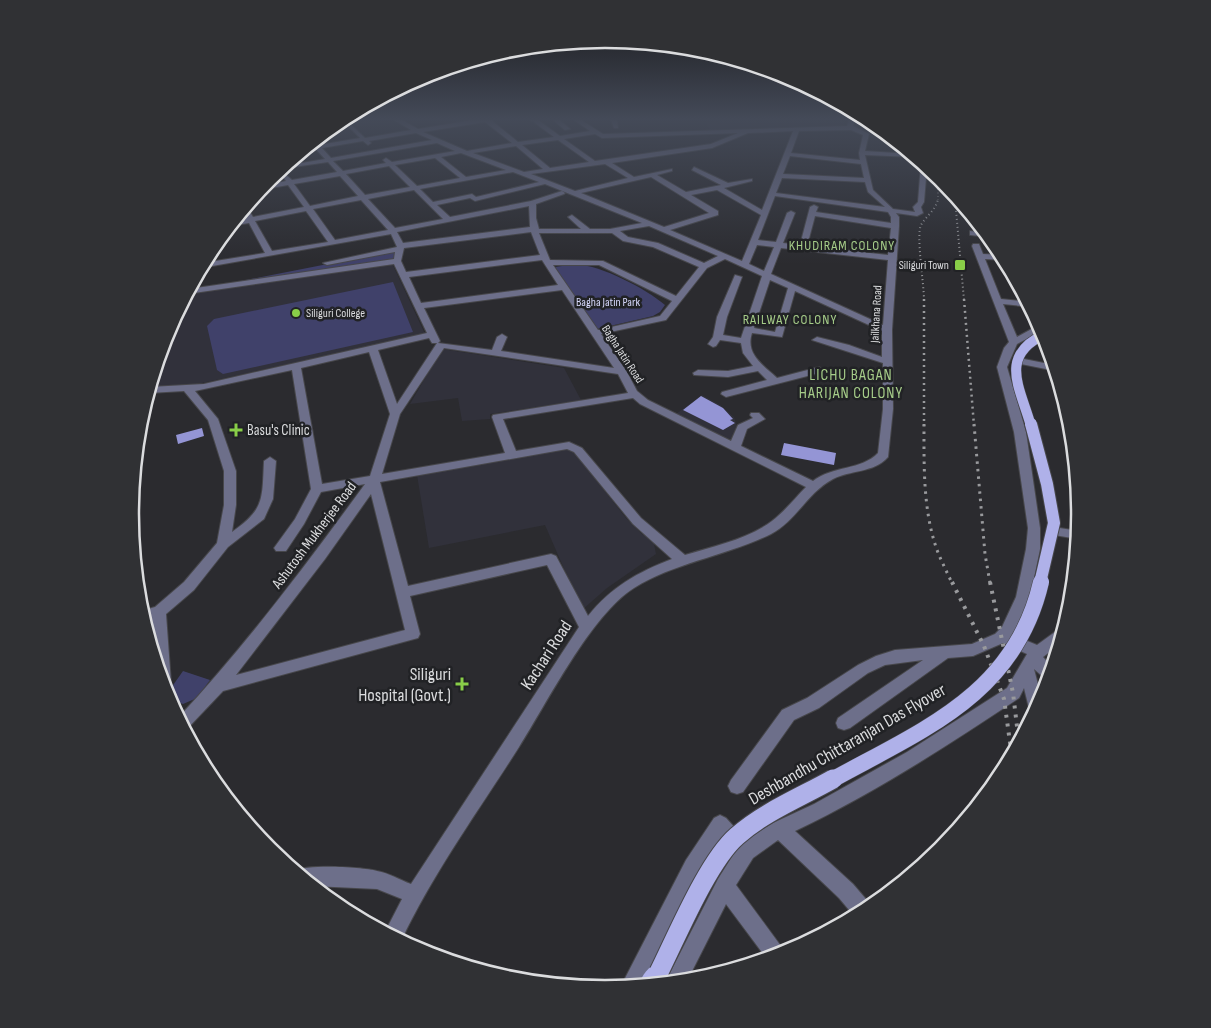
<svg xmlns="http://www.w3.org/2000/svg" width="1211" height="1028" font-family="'Sofia Sans Condensed',sans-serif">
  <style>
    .built { fill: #31313b }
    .green { fill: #40416a }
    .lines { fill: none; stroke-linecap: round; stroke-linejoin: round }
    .stream { stroke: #8d8eb8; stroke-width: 1 }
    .building { fill: #9495d5 }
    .minor-casing { stroke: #47474b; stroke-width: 2 }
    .major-casing { stroke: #47474b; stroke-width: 2 }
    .minor { fill: #6d6f8a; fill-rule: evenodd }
    .major { fill: #afb1e9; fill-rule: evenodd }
    .rail-far4 { stroke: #999a9d; stroke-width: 1; stroke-dasharray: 1 2.5; stroke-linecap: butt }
    .rail-far3 { stroke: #999a9d; stroke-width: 2; stroke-dasharray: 1 3; stroke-linecap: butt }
    .rail-far2 { stroke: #999a9d; stroke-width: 2.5; stroke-dasharray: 2 4; stroke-linecap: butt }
    .rail-far1 { stroke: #999a9d; stroke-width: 3; stroke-dasharray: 2.5 5; stroke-linecap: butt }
    .rail { stroke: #999a9d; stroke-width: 4; stroke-dasharray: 3 6; stroke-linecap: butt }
    .major-bridge-far3-casing { stroke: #47474b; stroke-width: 11; stroke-linecap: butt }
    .major-bridge-far2-casing { stroke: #47474b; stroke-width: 14; stroke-linecap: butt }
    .major-bridge-far1-casing { stroke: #47474b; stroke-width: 17; stroke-linecap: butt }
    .major-bridge-casing { stroke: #47474b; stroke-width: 21; stroke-linecap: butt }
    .major-bridge-far3 { stroke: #afb1e9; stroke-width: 10 }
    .major-bridge-far2 { stroke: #afb1e9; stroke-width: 12 }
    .major-bridge-far1 { stroke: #afb1e9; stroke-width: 16 }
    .major-bridge { stroke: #afb1e9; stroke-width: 19 }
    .poi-dot { fill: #89ce48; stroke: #212225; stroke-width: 2 }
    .labels { text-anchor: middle; stroke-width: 5; stroke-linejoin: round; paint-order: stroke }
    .far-poi-label { font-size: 12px; fill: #dbdcde; stroke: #212225; text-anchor: end }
    .far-park-label { font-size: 12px; fill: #d7d9fd; stroke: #212225 }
    .far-street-label { font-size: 12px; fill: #dbdcde; stroke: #212225 }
    .far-neighbourhood-label { font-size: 14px; letter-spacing: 1px; fill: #a6cd89; stroke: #212225 }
    .poi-label { font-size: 15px; fill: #dbdcde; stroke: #212225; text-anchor: start }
    .street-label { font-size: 15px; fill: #dbdcde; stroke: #212225 }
    .neighbourhood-label { font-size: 16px; letter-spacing: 1px; fill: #a6cd89; stroke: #212225 }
    .near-street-label { font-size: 18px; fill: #dbdcde; stroke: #212225 }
    .near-poi-label { font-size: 18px; fill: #dbdcde; stroke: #212225; text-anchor: end }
    .rim { fill: none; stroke: #dbdcde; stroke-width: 2.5 }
  </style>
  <rect width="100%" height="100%" fill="#2b2b2f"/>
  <!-- built -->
  <path class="built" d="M719,120H843L845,126L710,130L706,123H720Z
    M392,263L425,334L193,385L150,387L167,332L187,293Z
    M442,349L564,368L581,400L490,414V419L462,421L458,398L410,404Z
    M702,395L720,405L734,417L738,429L733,442L676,414Z
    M566,449H572L626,518L642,534L653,539L656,554L607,588L582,610L545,525L429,548L417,475Z"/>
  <!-- green -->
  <path class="green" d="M399,250L396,260L210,287Z
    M576,264C602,266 645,288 665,305L660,312L653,316L597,329L555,267Z
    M393,282L413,332L223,374L217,370L207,326L214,319Z
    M183,671L210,680L197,698L183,704L175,701L171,688Z"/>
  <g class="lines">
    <!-- stream -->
    <path class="stream" d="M334,125L342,120"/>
  </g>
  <!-- building -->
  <path class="building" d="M701,396L723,408L733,419L730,420L735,423L723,430L683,410Z
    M202,428L204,436L178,444L176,435Z
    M784,443L836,453L834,465L781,455Z"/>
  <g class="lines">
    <defs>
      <path id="minor" d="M342,120H346L365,138L411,130L394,120H402L418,129L473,120H491L518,142L554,137L531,120H538L560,136L590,131L574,120H581L603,134L847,126L849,120H855L853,126L869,134L865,151L912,154L916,157L865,155L873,190L893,209L915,212L913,207L918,202L921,163L927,166L924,202L921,207L923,213L917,216L896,213L899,217V226L892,330L893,409L888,457C874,473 850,470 833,479C808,492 796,521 771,534C727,556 676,562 634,588C591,615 547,703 519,747C479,810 433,873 401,941L385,932L402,899L377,889L313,886L295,871C307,864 362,867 377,871C389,873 400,880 411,884L579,627L547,565L410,596L420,634L418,638L223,691L185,731L178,718C246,645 306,565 365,484L321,492L304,524L286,551H276L274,548L295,519L311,489L292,370L195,391L218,419L236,471V505L232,532C265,509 262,499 264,461L270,457L276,461L273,499L264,519L228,547L194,590L166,614L171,683L168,688L164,689L154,655L152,619L144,621L141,611L155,607L184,582L217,543L224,505V471L208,420L184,391L149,393L150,387L204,384L427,333L394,264L187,294L189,289L394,259L395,252L327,265L323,263L397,247L391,234L201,268L203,263L265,253L249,223L230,226L234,221L246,219L242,211L246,206L253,217L304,207L288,185L260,190L263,186L286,181L283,177L286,175L292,180L337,172L328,162L280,169L284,166L325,159L311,144L315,141L319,145L360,138ZM485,122L512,143L467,151L423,132ZM851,130L863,135L859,153L860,160L791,153L799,131ZM793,131L762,210L724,188L752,181V179L728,183L694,167L692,170L721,185L686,192L657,175L672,171V169L634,177L612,163L712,148L748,133ZM416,133L432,140L331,158L322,148L363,141L368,145L371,143L369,141ZM738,133L711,144L595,161L564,139L595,134L602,138ZM558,140L589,162L550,168L522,145ZM437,143L455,151L392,162L386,158L383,160L386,163L343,171L333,161ZM516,146L543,169L524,172L473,153ZM461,153L506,170L466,177L441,157ZM790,156L861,164L864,178L783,174ZM435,158L460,178L417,186L395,165ZM605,164L628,178L575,191L531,174ZM389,166L410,187L365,195L346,174ZM513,172L539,182L476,197L472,194L433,202L420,189ZM340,176L358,196L310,206L294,184ZM651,177L709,213L664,227L581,193ZM782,178L865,182L868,192L885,207L776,193ZM545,184L642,223L610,229H590L572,215L568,217L581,229H539L536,218V204L564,194L565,193L562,191L531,201L450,217L437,205L470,198L475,201ZM414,190L443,219L395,228L368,199ZM717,190L761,215L742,261L670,230L718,215V211L691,195ZM775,196L888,212L891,217V223L816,212L818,207L814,205L810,207L800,245L783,243L795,213L791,211L787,213L776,242L758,240ZM361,200L388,230L335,240L313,209ZM529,206L530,227L403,243L397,232ZM306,211L328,242L272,251L255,221ZM815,216L891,228L888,255L807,246ZM649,226L718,256L704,263L658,243L628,237L620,231ZM531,232L540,255L406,272L401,261L404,248ZM539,233H612L623,241L653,247L699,267L676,296L603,261L550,260ZM757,245L774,247L764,271L749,264ZM781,248L888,260L883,325L771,274ZM725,259L762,276L741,338L723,335L727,317L742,277L735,275L717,317L713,337L708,344L713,347L716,346L720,340L741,343L743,353L753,366L728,371L698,370L693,373L694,375L728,377L758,371L767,380L722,392L721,394L726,397L823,372L824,370L819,367L777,378C763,365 745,354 752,333L782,337L795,291L882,331V357L849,345L817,337L812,340L883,363V409L878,453C862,470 832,466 813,481L741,446L747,429L765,419L759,413H751L750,415L753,418L738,425L731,441L648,400L637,391L627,372L601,334L666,320L707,268ZM542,260L558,285L421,303L409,277ZM553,265H599L672,301L660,316L598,330ZM770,280L788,288L775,332L754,328ZM562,290L614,368L501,351L507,337L502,334L497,337L492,350L438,343L440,341L424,308ZM429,338L432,343H437L397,404L378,350ZM444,348L618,374L628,393L493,415L492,417L505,453L382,474L400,414ZM369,352L390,414L370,476L322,484L301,368ZM633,398L640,404L806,487C795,498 785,511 772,521C748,539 714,546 685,555L641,518L582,448L569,442L516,451L503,419ZM567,449L574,452L633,524L672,559C638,572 611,587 588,616L556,556L551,554L408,586L380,482ZM371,494L405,630L236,675L325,559Z
        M553,120H560L570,129L565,130Z
        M611,120H617L618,128H614Z
        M970,231L986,233L990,237L970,235Z
        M973,244H979L983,254L1004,255L1006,260L985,259L1001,299L1029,302L1031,307L1003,304L1017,337L1039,325H1041L1043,330L1017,344L1007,367L1026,432L1040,528V549L1030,597L1013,635L1037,645L1059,629L1065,628L1060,644L1043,657L1053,668L1049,682L1034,669L1042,700L1033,717L1031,716L1024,688L1019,698C947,746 873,794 795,831L853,884L871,905L872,907L855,917L839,898L778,840L753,858L736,885L786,953L767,959L726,904L687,981L666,983L669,975L718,879L735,852L721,838L700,874L642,986L620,988L686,860L714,818L720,815L726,818L746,840L773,823L814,804L907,752L1007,688L1027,654L1003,643L973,656L948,658L850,728L844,730L838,728L836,723L838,718L923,660L885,665L868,673L819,708L794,720L743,792L737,794L731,792L728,786L731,780L782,710L807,698L858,665L876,656L895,650L972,644L995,634L1002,627L1016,597L1026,549L1028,528L1014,432L997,367L1004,348L1009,342L972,246Z
        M1019,358L1054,365L1056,371L1016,363V359Z
        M1053,527L1079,531L1078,539L1048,534L1047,531L1048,528Z"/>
      <path id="major" d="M659,962L666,965L669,972L663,984L639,986C641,975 649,966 659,962Z"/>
    </defs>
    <!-- minor casing -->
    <use href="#minor" class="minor-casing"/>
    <!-- major casing -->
    <use href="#major" class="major-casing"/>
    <!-- minor -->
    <use href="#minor" class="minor"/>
    <!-- major -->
    <use href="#major" class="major"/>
    <!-- rail-far4 -->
    <path class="rail-far4" d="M938,175V200
      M955,194L956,200"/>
    <!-- rail-far3 -->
    <path class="rail-far3" d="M955,199L964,300
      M924,300C924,284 916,236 921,225C926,216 936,210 938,199"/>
    <!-- rail-far2 -->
    <path class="rail-far2" d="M924,299V426
      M964,299L974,426"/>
    <!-- rail-far1 -->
    <path class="rail-far1" d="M924,424C924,464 923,506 935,544C939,557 946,570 952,583
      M974,424L985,554L990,583"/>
    <!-- rail -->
    <path class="rail" d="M952,582L984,646L1004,699L1012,757
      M990,582L1013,693L1019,743"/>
    <defs>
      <path id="major-bridge-far3" d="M1031,426C1020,387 998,356 1045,334"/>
      <path id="major-bridge-far2" d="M1031,424L1047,484L1054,523L1040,583"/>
      <path id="major-bridge-far1" d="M830,781C922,730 1015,695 1041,582"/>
      <path id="major-bridge" d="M659,972C677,936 708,861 737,836C764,812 801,797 833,779"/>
    </defs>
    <!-- major-bridge-far3 casing -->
    <use href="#major-bridge-far3" class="major-bridge-far3-casing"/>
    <!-- major-bridge-far2 casing -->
    <use href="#major-bridge-far2" class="major-bridge-far2-casing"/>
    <!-- major-bridge-far1 casing -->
    <use href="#major-bridge-far1" class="major-bridge-far1-casing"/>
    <!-- major-bridge casing -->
    <use href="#major-bridge" class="major-bridge-casing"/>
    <!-- major-bridge-far3 -->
    <use href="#major-bridge-far3" class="major-bridge-far3"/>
    <!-- major-bridge-far2 -->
    <use href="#major-bridge-far2" class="major-bridge-far2"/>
    <!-- major-bridge-far1 -->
    <use href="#major-bridge-far1" class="major-bridge-far1"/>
    <!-- major-bridge -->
    <use href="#major-bridge" class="major-bridge"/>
  </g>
  <!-- sky -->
  <linearGradient id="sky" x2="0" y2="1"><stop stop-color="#18181a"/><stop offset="0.45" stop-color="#444a58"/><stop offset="1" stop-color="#444a58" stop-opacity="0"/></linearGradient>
  <rect width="1211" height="264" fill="url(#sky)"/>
  <!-- markers -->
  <g class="poi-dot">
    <rect x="954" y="259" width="12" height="12" rx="2.5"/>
    <circle cx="296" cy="313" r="5"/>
    <path d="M233.5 422.5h5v5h5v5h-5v5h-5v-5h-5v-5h5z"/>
    <path d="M459.5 676.5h5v5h5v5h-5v5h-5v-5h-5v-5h5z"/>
  </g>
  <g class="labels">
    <!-- far-poi labels -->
    <g class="far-poi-label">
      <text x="949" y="269">Siliguri Town</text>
      <text x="306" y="317" text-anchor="start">Siliguri College</text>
    </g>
    <!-- far-park labels -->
    <g class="far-park-label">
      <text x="608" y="306">Bagha Jatin Park</text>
    </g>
    <!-- far-street labels -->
    <g class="far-street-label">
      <text transform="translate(876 314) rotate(-87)" y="4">Jailkhana Road</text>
      <text transform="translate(623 354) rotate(57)" y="4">Bagha Jatin Road</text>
    </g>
    <!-- far-neighbourhood labels -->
    <g class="far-neighbourhood-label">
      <text x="842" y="250">KHUDIRAM COLONY</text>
      <text x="790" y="324">RAILWAY COLONY</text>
    </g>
    <!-- poi labels -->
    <g class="poi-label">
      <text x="247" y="435">Basu's Clinic</text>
    </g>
    <!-- street labels -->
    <g class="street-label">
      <text transform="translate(314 535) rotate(-53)" y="5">Ashutosh Mukherjee Road</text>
    </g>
    <!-- neighbourhood labels -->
    <g class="neighbourhood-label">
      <text x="851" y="380">LICHU BAGAN<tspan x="851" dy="18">HARIJAN COLONY</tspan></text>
    </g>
    <!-- near-street labels -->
    <g class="near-street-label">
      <text transform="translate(546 655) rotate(-57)" y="6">Kachari Road</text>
      <text transform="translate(847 744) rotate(-30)" y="6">Deshbandhu Chittaranjan Das Flyover</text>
    </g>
    <!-- near-poi labels -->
    <g class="near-poi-label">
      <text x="451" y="680">Siliguri<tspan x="451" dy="21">Hospital (Govt.)</tspan></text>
    </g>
  </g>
  <!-- crop -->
  <path d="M0 0H1211V1028H0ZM139 514a466 466 0 1 1 932 0a466 466 0 1 1-932 0Z" fill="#303134" fill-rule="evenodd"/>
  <path class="rim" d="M139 514a466 466 0 1 1 932 0a466 466 0 1 1-932 0Z"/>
</svg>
